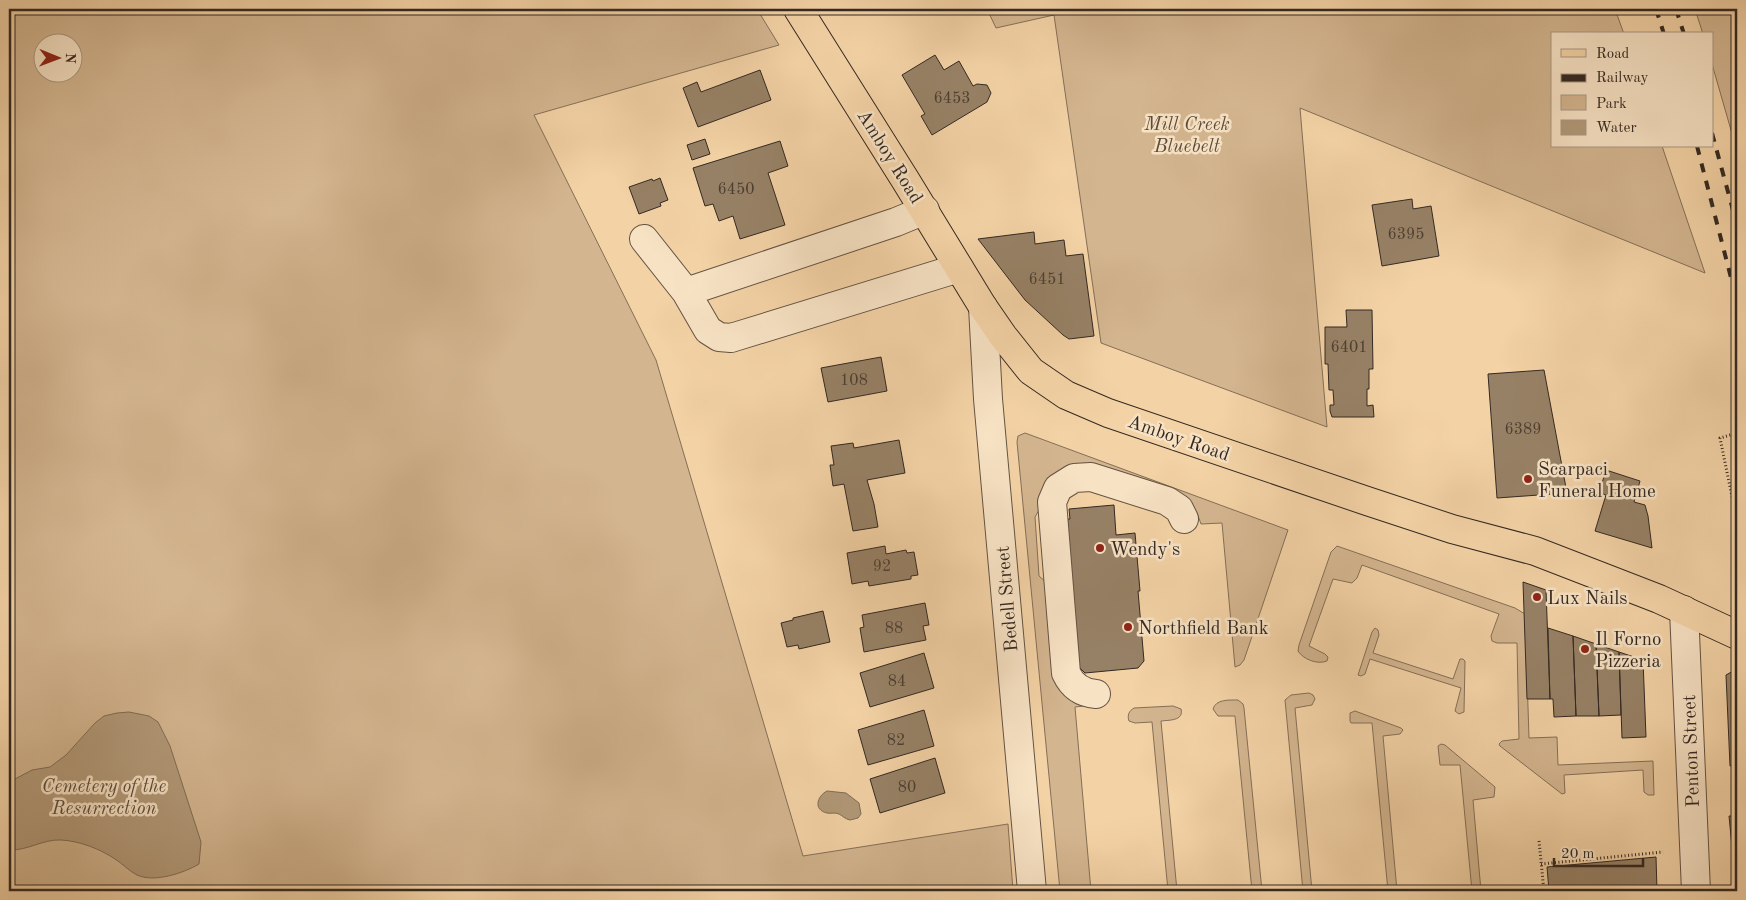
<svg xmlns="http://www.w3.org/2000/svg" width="1746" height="900" font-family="'Old Standard TT',serif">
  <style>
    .green { fill: #d3b58f; stroke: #846f58; fill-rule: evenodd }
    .water { fill: #b29978; stroke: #806c56 }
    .building { fill: #978166; stroke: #342922 }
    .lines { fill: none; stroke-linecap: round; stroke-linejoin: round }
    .minor-casing { stroke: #645343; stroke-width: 30 }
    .major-casing { stroke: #342922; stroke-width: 30 }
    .path { stroke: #342922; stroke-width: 3; stroke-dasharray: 1 2.5; stroke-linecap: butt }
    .minor { stroke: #f7e2c4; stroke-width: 28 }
    .major { stroke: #f3d2a5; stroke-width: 28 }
    .rail { stroke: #342922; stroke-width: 4; stroke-dasharray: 9 9; stroke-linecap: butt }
    .poi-dot { fill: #8f2418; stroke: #f7e2c4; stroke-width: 2 }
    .labels { text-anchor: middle; stroke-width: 5; stroke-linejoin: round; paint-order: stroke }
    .number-label { font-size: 16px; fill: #4d3f33 }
    .park-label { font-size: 19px; font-style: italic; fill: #5c4c3d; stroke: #f7e2c4 }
    .street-label { font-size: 19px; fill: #342922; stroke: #f7e2c4 }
    .poi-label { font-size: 19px; fill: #342922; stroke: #f7e2c4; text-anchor: start }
  </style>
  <rect width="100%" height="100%" fill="#f3d2a5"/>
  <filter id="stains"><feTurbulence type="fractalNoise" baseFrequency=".004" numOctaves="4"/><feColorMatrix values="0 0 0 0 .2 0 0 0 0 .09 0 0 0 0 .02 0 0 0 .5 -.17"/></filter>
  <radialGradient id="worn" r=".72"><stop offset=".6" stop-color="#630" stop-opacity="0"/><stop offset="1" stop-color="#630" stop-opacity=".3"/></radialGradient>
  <!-- green -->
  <path class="green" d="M9,9H757L779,45L534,115L656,360L803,856L1008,824L1013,891H9ZM42,42H72V72H42Z
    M987,9H1615L1624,34H1552V146H1662L1705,273L1300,108L1327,427L1101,343L1054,15L996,28Z
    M1695,9H1737V151L1712,64V34H1703Z
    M1025,433L1288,530L1244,660L1240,665L1235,667L1222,523L1201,524L1197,513L1192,505L1098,469L1039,510L1035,517L1039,576L1046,582L1092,705L1075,707L1091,891H1060L1017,442L1018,436Z
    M1337,546L1515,608L1525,614L1529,738L1557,737L1558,765L1653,761L1654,795H1648L1644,792L1643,770L1564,775L1565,793L1562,794L1500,746L1499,744L1502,741L1519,739L1517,643H1497L1492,641L1491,636L1499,614L1362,565L1357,578L1352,583L1333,579L1309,646L1325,654L1328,657L1327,661C1317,665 1303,659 1298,651L1299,645L1331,552Z
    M1375,628L1378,630L1379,635L1373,653L1453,679L1460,659H1463L1465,661L1464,712L1459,714L1455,711L1461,688L1370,659L1365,674L1361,676L1358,675L1372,632Z
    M1309,693L1313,695L1315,699L1312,705L1295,708L1312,891H1303L1285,700L1291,695Z
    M1238,700L1243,704L1244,708L1262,891H1252L1235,716H1218L1213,709C1216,699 1229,700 1238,700Z
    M1173,706L1181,709C1184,721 1169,720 1161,721L1177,891H1168L1152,722L1135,723L1129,721C1127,715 1129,711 1134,708Z
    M1355,711L1401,728L1403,730L1400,734L1383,736L1397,891H1388L1372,723H1351L1350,721V713Z
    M1441,744L1445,745L1495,787L1494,797L1473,800L1481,891H1472L1460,765H1440L1438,746Z"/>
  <!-- water -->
  <path class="water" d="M129,712L149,716L158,722L170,746L201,842L199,864C184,873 154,883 137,875C129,871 123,864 115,859C100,849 80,841 61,840C43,839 27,851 9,850V785L15,779L32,770L50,767L66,755L95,723L104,716L117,713Z
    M827,791L846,793L859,803L861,814L858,818L850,820C845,819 843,816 839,814C835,812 831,814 827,813C813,810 817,796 827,791Z"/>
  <!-- building -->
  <path class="building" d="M935,55L944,70L959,61L973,86L977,84L987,85L991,93L987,102L932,135L921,116L925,114L902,75Z
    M760,70L771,100L698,127L683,88L697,82L701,92Z
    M705,139L710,154L692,160L687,145Z
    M780,141L788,166L768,173L785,225L740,239L733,216L719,221L713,204L705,206L693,168Z
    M660,178L668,200L660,203L661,206L639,214L629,187L652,179L653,181Z
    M1412,199L1413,209L1431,206L1439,256L1382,266L1372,205Z
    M1034,232L1035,244L1064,240L1066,256L1083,254L1094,336L1069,339L1063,335L1025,300L978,239Z
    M1346,310H1372L1373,369H1369V389H1367V406L1373,405L1374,417H1332L1330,411V405H1334L1333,390H1329L1328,364H1325V327H1347Z
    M881,357L887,391L828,402L821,368Z
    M1544,370L1567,493L1497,498L1488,374Z
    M899,440L905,473L867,480L874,504L878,527L853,531L844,484L833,486L830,465H834L831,446L853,443L854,448Z
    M1606,470L1640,481L1634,502L1645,505L1648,516L1652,548L1595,531L1606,495L1599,493Z
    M1114,505L1116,535L1135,533L1140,591H1138L1144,661L1138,668L1085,673L1078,666L1063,519H1070L1069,509Z
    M885,546L886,554L906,550L907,553L914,552L918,575L911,576V579L869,586L868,581L852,584L847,553Z
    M1523,582L1546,590L1550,699H1527Z
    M925,603L929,625L923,626L926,640L864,652L860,628L864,627L862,615Z
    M823,611L830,642L799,649L798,645L787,647L781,623L793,620V618Z
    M1548,628L1573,636L1576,716L1554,717L1553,699H1550Z
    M1573,636L1596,644L1599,716H1576Z
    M1596,644L1619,652L1621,715L1599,716Z
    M1619,652L1643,660L1646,737L1622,738Z
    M924,653L934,688L870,707L860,673Z
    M1735,670L1737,671V766H1730L1726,675Z
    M924,710L934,746L868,765L858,730Z
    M935,758L945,793L880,813L870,779Z
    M1729,816H1737V847H1732Z
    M1656,857L1657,891H1549L1547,867Z"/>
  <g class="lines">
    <defs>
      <path id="minor" d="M644,239L686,292L896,222L925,210
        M686,292L708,330L719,337L731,338L959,268
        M983,307L988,399L1032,891
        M1684,610L1696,891
        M1096,694C1082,693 1072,686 1066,673L1052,502L1058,488L1074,478L1091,477L1167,501L1179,509L1184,519"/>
      <path id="major" d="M798,9L906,181L983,307L1003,336L1031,371L1066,395L1108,413L1367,501L1452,529L1535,551L1659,599L1737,635"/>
    </defs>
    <!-- minor casing -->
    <use href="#minor" class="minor-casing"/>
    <!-- major casing -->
    <use href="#major" class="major-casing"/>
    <!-- path -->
    <path class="path" d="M1737,433L1720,438L1737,521
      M1539,841L1544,891
      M1541,864L1663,852"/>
    <!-- minor -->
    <use href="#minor" class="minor"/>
    <!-- major -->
    <use href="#major" class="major"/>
    <!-- rail -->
    <path class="rail" d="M1656,9L1664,34
      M1676,9L1684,34
      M1712,133L1737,225
      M1697,146L1737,301"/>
  </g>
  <!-- markers -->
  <g class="poi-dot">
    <circle cx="1528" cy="479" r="5"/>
    <circle cx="1100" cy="548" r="5"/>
    <circle cx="1537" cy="597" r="5"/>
    <circle cx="1128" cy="627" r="5"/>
    <circle cx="1585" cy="649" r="5"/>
  </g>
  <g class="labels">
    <!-- number labels -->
    <g class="number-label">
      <text x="952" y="103">6453</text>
      <text x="736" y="194">6450</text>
      <text x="1406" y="239">6395</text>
      <text x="1047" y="284">6451</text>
      <text x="1349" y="352">6401</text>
      <text x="854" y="385">108</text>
      <text x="1523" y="434">6389</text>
      <text x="882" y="571">92</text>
      <text x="894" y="633">88</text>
      <text x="897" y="686">84</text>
      <text x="896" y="745">82</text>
      <text x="907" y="792">80</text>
    </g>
    <!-- park labels -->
    <g class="park-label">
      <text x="1187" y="130">Mill Creek<tspan x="1187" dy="22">Bluebelt</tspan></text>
      <text x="104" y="792">Cemetery of the<tspan x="104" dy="22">Resurrection</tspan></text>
    </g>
    <!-- street labels -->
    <g class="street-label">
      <text transform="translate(891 156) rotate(58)" y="7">Amboy Road</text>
      <text transform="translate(1179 437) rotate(19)" y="7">Amboy Road</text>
      <text transform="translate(1006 599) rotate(-95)" y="7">Bedell Street</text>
      <text transform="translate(1690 751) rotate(-92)" y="7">Penton Street</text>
    </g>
    <!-- poi labels -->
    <g class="poi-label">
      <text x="1538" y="475">Scarpaci<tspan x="1538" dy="22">Funeral Home</tspan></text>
      <text x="1110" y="555">Wendy's</text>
      <text x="1547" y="604">Lux Nails</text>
      <text x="1138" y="634">Northfield Bank</text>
      <text x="1595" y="645">Il Forno<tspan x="1595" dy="22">Pizzeria</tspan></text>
    </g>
  </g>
  <!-- margin -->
  <rect width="1746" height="900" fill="none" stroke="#f3d2a5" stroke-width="30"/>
  <rect x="10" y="10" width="1726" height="880" fill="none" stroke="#342922" stroke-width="2.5"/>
  <rect x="15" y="15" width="1716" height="870" fill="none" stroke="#342922"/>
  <!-- legend -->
  <rect x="1551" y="32" width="162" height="115" fill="#f7e2c4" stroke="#a99883"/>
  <rect x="1561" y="49" width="25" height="8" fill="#f3d2a5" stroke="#a99883"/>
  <text x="1596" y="58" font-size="15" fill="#342922">Road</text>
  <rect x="1561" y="74" width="25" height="8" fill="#342922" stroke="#a99883"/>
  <text x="1596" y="82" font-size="15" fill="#342922">Railway</text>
  <rect x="1561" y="95" width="25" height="15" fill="#d3b58f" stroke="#a99883"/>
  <text x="1596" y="108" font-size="15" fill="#342922">Park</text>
  <rect x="1561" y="120" width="25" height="15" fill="#b29978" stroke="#a99883"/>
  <text x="1596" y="132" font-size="15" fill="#342922">Water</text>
  <!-- north arrow -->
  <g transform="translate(58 58) rotate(91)"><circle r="24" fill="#f7e2c4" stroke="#a99883"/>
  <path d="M0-4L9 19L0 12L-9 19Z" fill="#8f2418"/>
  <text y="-8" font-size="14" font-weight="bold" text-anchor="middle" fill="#342922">N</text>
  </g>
  <!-- scale -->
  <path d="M1554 858v8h89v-8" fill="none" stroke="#342922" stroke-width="2.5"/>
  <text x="1561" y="858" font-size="15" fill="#342922" stroke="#f7e2c4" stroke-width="4" paint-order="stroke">20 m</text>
  <rect width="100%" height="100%" filter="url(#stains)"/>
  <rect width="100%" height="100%" fill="url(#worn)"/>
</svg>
